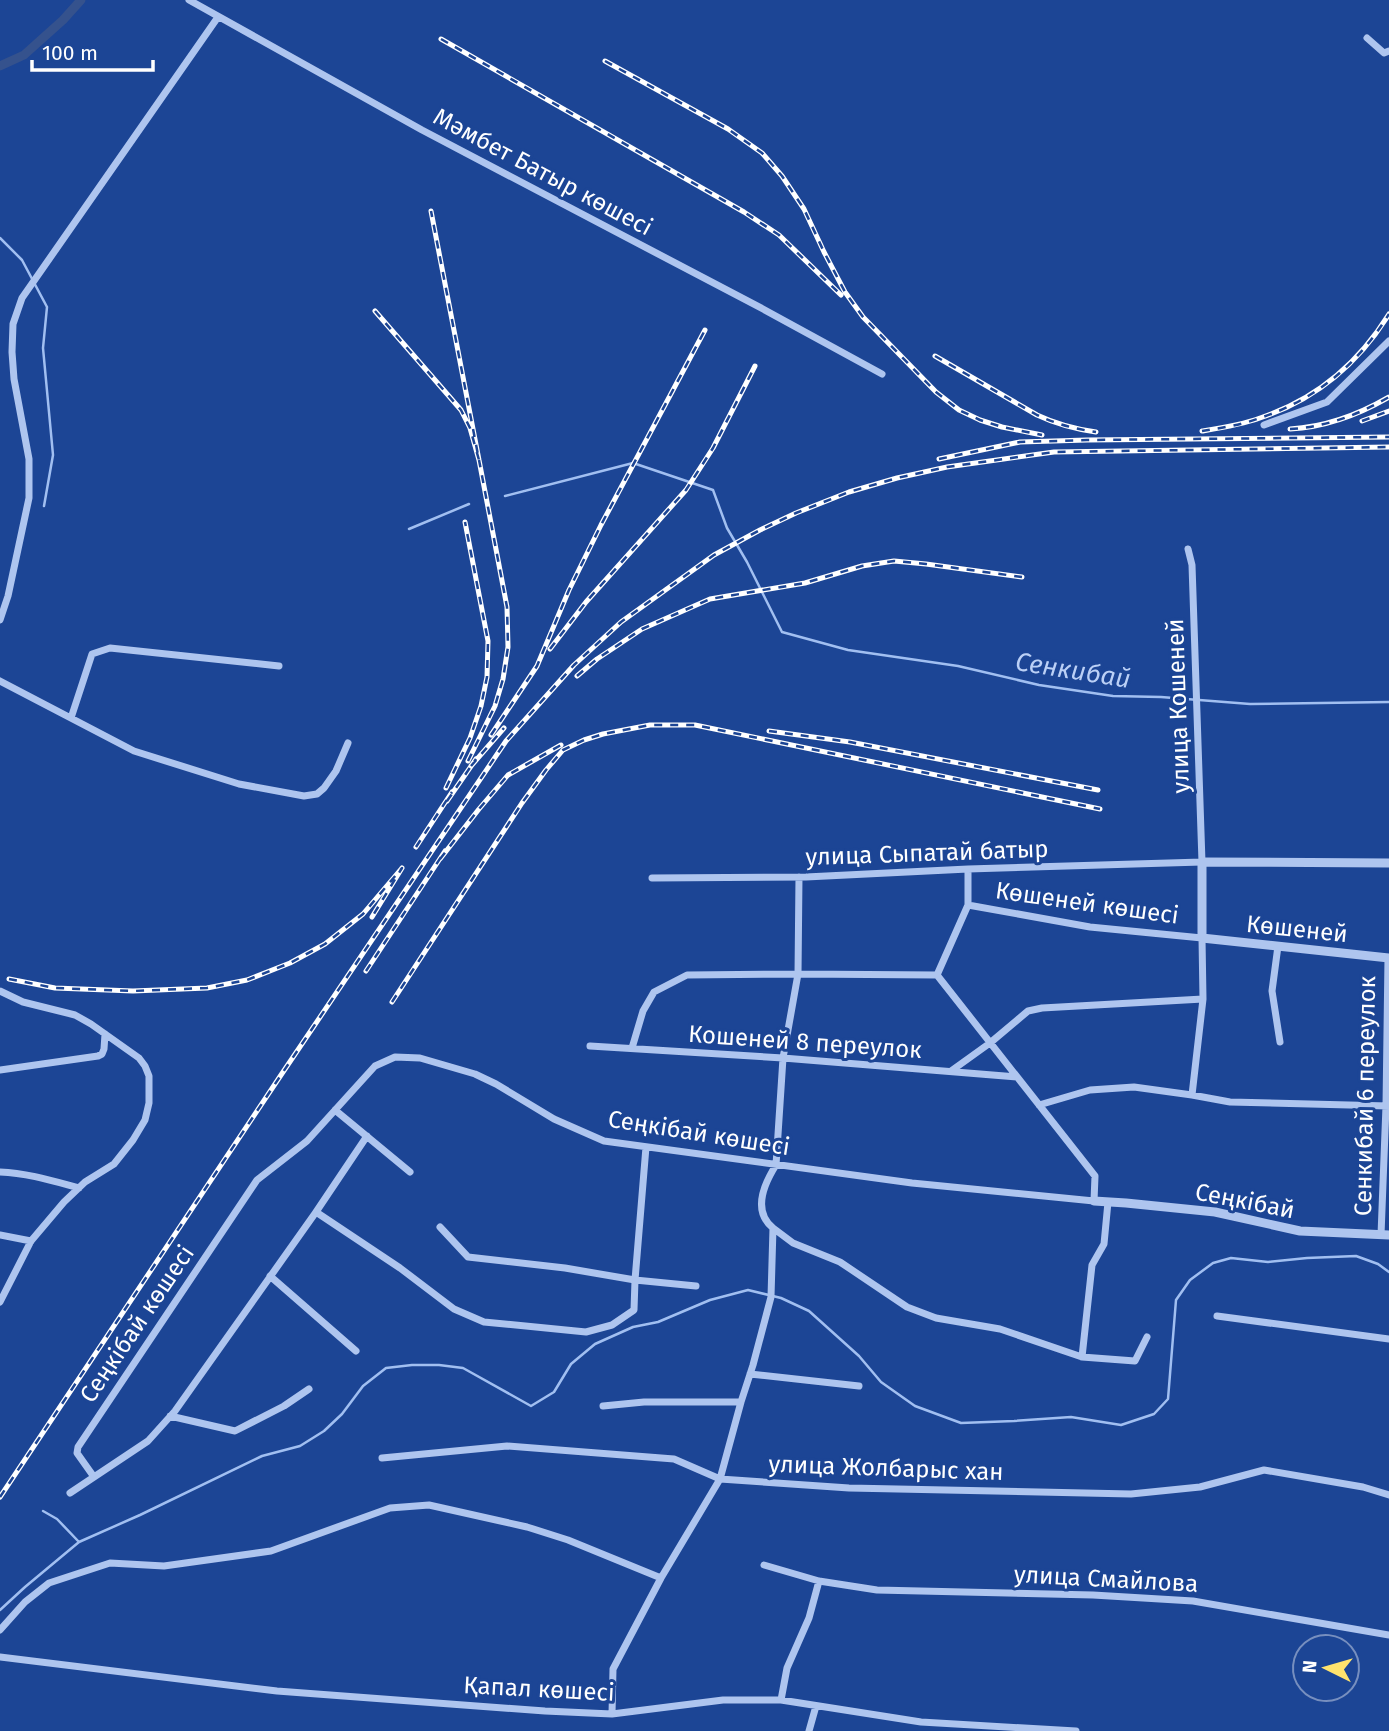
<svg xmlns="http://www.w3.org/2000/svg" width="1389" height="1731" font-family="'Fira Sans',sans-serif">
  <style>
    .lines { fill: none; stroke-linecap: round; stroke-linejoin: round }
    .stream { stroke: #a1bff1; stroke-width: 2.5 }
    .canal { stroke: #35528d; stroke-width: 9 }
    .minor { stroke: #aec5ef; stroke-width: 7 }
    .tertiary { stroke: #aec5ef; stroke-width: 9 }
    .rail-casing { stroke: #fff; stroke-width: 5 }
    .rail { stroke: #1c4595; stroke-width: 2.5; stroke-dasharray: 8; stroke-linecap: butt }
    .labels { text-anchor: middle; stroke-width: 6; stroke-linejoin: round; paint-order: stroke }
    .street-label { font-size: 24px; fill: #fff; stroke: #1c4595 }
    .water-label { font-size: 26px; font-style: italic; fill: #bbd0f6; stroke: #1c4595 }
  </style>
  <rect width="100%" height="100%" fill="#1c4595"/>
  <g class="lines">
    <!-- stream -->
    <path class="stream" d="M0,238L22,260L47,307L43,348L53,455L44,506
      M505,496L633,463L713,490L727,528L747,562L782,632L848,650L958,666L1039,685L1113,696L1161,697L1250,704L1389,702
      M409,529L469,504
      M43,1511L57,1519L79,1542
      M0,1610L25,1587L79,1542L140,1515L262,1456L300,1446L324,1431L342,1414L363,1386L386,1368L412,1365H439L463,1368L531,1406L554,1392L571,1364L595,1344L633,1327L658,1322L710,1300L748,1290L781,1298L809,1311L859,1356L881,1382L915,1406L961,1423L1014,1421L1071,1417L1121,1425L1154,1414L1168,1399L1176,1300L1190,1280L1213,1263L1231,1258L1268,1262L1307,1258L1356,1256L1378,1264L1389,1272"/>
    <!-- canal -->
    <path class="canal" d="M0,66L24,55L63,20L81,0"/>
    <!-- minor -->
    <path class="minor" d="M189,0L422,130L763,309L882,374
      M1367,38L1384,53L1389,51
      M1264,425L1327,402L1389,341
      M0,620L8,596L29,498V459L14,379L12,352L13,324L22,298L218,17
      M0,681L134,751L239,784L304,796L317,794L324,788L336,771L348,743
      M71,718L92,654L110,648L279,666
      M652,878L806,877L968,869L1202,862L1192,565L1188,549
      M968,905L1090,927L1202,938L1203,999L1192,1095
      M1278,946L1272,991L1280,1042
      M0,991L23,1002L75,1015L91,1024L139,1058L145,1066L149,1076V1103L145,1120L133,1140L114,1164L85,1182L64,1202L31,1241L0,1302
      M590,1046L783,1058L1017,1077
      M632,1048L643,1011L654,992L687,975L798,974L937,975L968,905V869
      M0,1070L98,1056L102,1054L104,1049L105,1034
      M951,1071L990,1043L1028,1011L1042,1008L1203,999
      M1039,1105L1090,1090L1134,1087L1192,1095L1230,1102L1389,1106
      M335,1110L410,1172
      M0,1172C27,1173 53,1181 79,1188
      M316,1212L400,1268L454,1309L484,1322L586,1332L612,1325L634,1310L635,1280L646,1147
      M440,1227L468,1257L565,1268L635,1280L696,1286
      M773,1228L793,1243L840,1262L907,1307L936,1318L1000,1329L1082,1357L1135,1361L1147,1337
      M0,1235L31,1241
      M1381,1235L1386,1106L1388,958
      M270,1276L356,1351
      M1217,1316L1389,1339
      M1082,1357L1092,1265L1104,1244L1108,1202
      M750,1374L859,1386
      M603,1406L644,1402H741
      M170,1416L235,1431L284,1406L309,1389
      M382,1458L507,1446L674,1459L720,1479L849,1488L1131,1494L1200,1487L1264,1470L1363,1487L1389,1495
      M94,1477L77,1453L78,1447L257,1180L307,1141L375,1066L395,1057L420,1058L475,1074L496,1084L554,1119L604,1141L912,1183L1094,1201L1095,1176L937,975
      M70,1493L148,1441L175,1411L316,1212L367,1136
      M764,1565L819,1581L877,1590L1093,1595L1193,1601L1389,1635
      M0,1630L25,1602L49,1583L110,1563L164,1566L271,1551L390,1508L429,1505L527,1527L568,1540L661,1578
      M0,1657L277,1691L545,1711L612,1714L723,1700H781L921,1722L1076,1731
      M781,1700L787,1668L809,1618L819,1581
      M612,1714L613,1669L661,1578L720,1479L741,1402L753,1365L771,1297L773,1228C752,1211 764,1184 776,1165L783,1058L798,974L799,877
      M809,1731L816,1706"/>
    <!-- tertiary -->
    <path class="tertiary" d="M1389,863L1202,862V938L1389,958
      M1094,1201L1126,1203L1215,1212L1300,1231L1389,1235"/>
    <defs>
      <path id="rail" d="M441,39L744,212L779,235L841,295
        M605,61L728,129L762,153L782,176L804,209L824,252L845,292L863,317L936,392L959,410L980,420L1002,427L1042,435
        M375,311L461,410L470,428L479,460L431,211
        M935,356L1037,415C1056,424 1075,429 1096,432
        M1362,421L1389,411
        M1290,429C1326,427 1358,415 1389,397
        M1202,431C1221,428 1241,425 1260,418C1317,399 1358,364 1389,314
        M939,459L1020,442L1087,440L1389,437
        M550,649L586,602L686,490L713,448L755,366
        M577,676L597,659L642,629L710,599L805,583L862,566L894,561L926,564L1022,577
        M769,731L850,742L1098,790
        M491,735L537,666L569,590L601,525L705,330
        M468,761L495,706L503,679L508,647L507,607L479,460
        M471,766L504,728
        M446,788L470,738L481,706L487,677L488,641L465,522
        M447,801L476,759
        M416,847L452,792
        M440,859L479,809L508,775L561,745
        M366,971L445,851
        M9,979L55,988L133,991L207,988L247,980L290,963L325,944L363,914L402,868L372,917
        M392,1002L522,803L546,770L563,750L584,740L603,734L650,725H695L1100,809
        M0,1497L281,1075L506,741L574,665L621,622L714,555L760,530L796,513L849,492L897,478L947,467L1054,452L1389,447"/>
    </defs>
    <!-- rail casing -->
    <use href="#rail" class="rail-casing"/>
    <!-- rail -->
    <use href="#rail" class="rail"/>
  </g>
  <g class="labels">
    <!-- street labels -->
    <g class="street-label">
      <text transform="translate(543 172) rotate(28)" y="8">Мәмбет Батыр көшесі</text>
      <text transform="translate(1178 706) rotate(-92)" y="8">улица Кошеней</text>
      <text transform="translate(927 853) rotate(-2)" y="8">улица Сыпатай батыр</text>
      <text transform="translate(1087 903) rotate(8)" y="8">Көшеней көшесі</text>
      <text transform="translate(1297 929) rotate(6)" y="8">Көшеней</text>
      <text transform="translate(805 1042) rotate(4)" y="8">Кошеней 8 переулок</text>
      <text transform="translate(1365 1096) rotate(-89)" y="8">Сенкибай 6 переулок</text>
      <text transform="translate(699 1133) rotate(9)" y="8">Сеңкібай көшесі</text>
      <text transform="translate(1245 1201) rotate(11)" y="8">Сеңкібай</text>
      <text transform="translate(137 1324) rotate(-56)" y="8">Сеңкібай көшесі</text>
      <text transform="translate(886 1468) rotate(2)" y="8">улица Жолбарыс хан</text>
      <text transform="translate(1106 1579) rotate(3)" y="8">улица Смайлова</text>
      <text transform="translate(539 1689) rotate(3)" y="8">Қапал көшесі</text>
    </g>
    <!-- water labels -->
    <g class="water-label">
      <text transform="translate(1073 670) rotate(9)" y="9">Сенкибай</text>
    </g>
  </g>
  <!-- north arrow -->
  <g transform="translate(1326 1668) rotate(275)"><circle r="33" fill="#1c4595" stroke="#778fbf" stroke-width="2"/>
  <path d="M0-5L12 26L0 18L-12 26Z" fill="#ffe36d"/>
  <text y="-10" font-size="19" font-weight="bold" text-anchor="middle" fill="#ffffff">N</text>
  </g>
  <!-- scale -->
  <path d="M32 60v10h121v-10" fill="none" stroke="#ffffff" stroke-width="3.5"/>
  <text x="42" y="60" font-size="21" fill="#ffffff" stroke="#1c4595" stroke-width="5" paint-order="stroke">100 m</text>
</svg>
